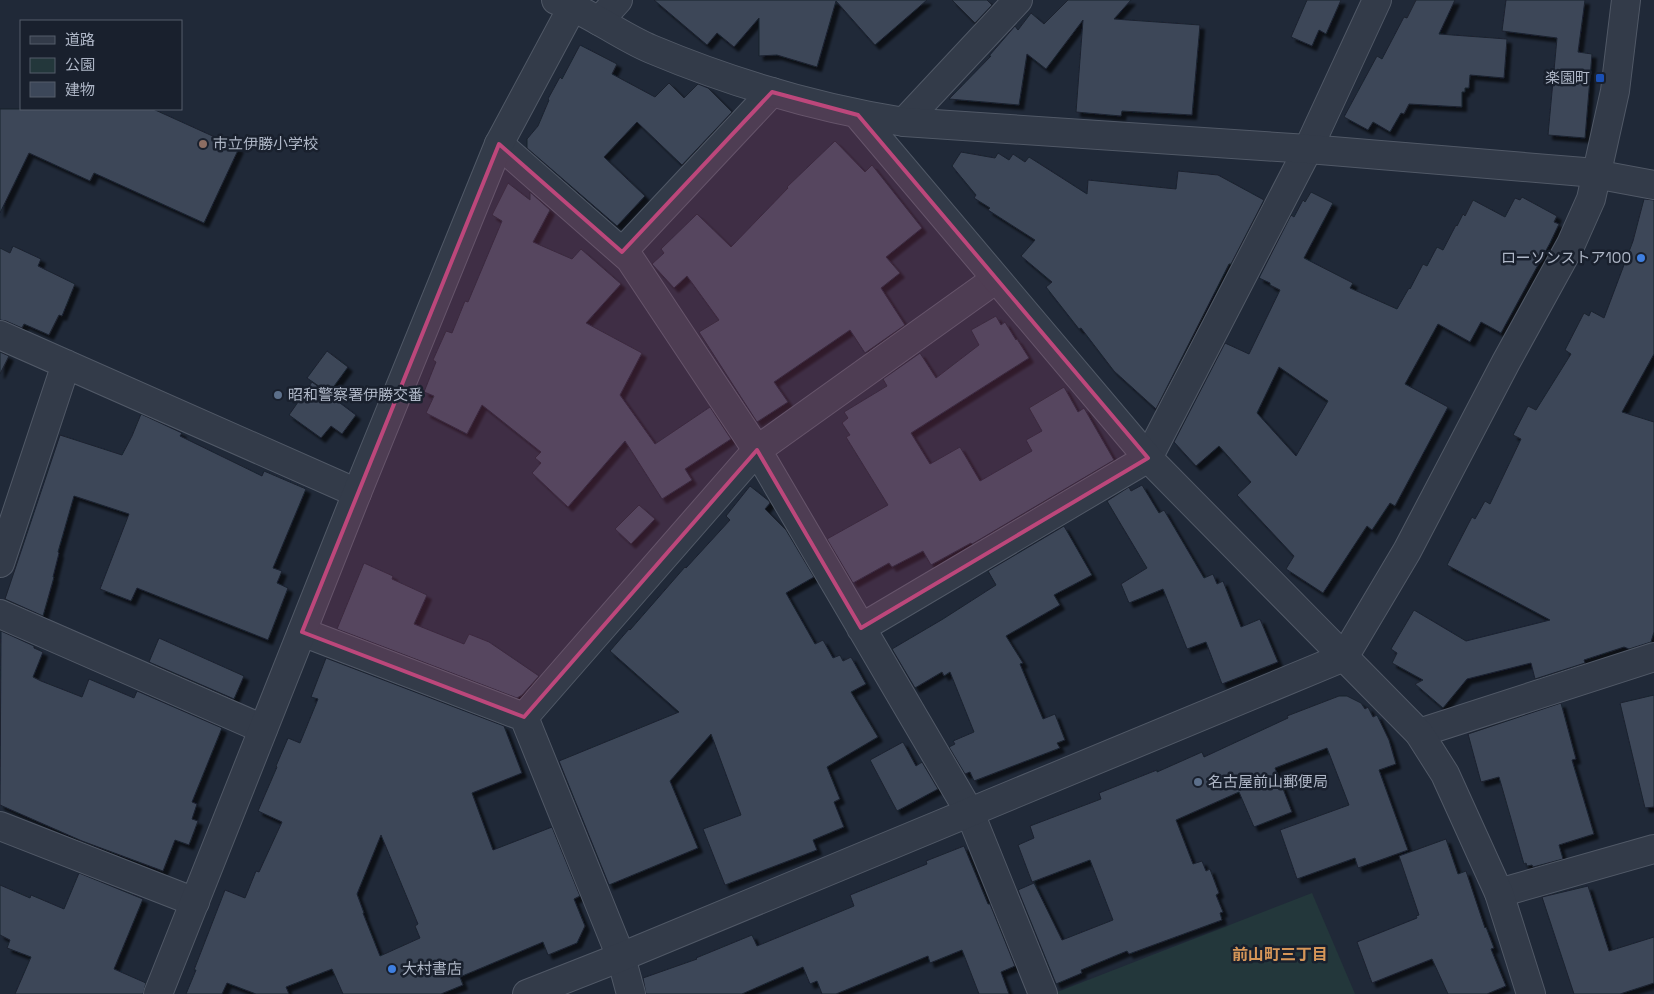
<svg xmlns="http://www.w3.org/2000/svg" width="1654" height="994" font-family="'Space Grotesk','Noto Sans JP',sans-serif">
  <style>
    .green { fill: #23373b }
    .building { fill: #3c4759; stroke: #1b222f; fill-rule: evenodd; filter: url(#shadow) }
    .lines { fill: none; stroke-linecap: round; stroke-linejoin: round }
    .minor-casing { stroke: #515967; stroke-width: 30 }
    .tertiary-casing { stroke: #515967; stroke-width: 30 }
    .minor { stroke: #333b49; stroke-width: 28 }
    .tertiary { stroke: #333b49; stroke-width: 28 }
    .marked { fill: #bc477b; fill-opacity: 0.2; stroke: #bc477b; stroke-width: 4; stroke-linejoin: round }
    .transit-dot { fill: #1a4fb4; stroke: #19202d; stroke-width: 2 }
    .education-dot { fill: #8d6e63; stroke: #19202d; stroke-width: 2 }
    .shop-dot { fill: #3f7fe0; stroke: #19202d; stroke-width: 2 }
    .service-dot { fill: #5c6f8a; stroke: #19202d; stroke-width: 2 }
    .labels { text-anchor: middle; stroke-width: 5; stroke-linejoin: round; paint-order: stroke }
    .poi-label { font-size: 15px; fill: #aeb6c6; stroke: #19202d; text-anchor: start }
    .neighbourhood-label { font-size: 16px; font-weight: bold; fill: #d69658; stroke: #19202d }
  </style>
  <defs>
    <filter id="shadow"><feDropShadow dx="4.5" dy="4.5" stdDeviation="1" flood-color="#0009"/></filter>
  </defs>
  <rect width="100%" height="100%" fill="#202938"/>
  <!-- green -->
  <path class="green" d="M1312,893L1355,994H1052Z"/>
  <!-- building -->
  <path class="building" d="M654,0H927L875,45L836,1L817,67L777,55L759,56V18L734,47L717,33L707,45Z
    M952,0H987L992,5L975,23Z
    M1068,0H1131L1114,19L1200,25L1192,115L1122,111L1121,116L1076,112L1083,20L1046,69L1027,54L1019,105L949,99L991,56H989L1015,26L1018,30L1031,13L1044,24Z
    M1307,0H1341L1326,34L1319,30L1312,46L1291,37Z
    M1416,0H1455L1439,34L1507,39L1504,78L1470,75L1469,88H1465V92H1462V107L1409,104L1404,114L1401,113L1390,132L1373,122L1368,130L1344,117L1377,56L1382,59L1404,17L1407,18Z
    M1506,0H1585L1578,52L1592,54L1585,138L1548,135L1557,38L1502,31Z
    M580,45L617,64L612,74L655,97L669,83L684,98L698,84L708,88L732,112L682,165L637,122L604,157L645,196L617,226L527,148V139L538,126L549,100L548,99L560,77L562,79Z
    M0,109H153L239,148L204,223L94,173L90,181L29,153L0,213Z
    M835,141L865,172L872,165L922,228L886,257L900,273L881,288L905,325L865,353L850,330L774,382L788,402L757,422L699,332L719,320L687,276L674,288L652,264L664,253L661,249L697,214L731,247L788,188L787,187Z
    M961,152L995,158L998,153L1009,160L1013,154L1025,162L1029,157L1087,194L1088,180L1176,189L1178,171L1218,175L1264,200L1231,264H1229L1156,409L1114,371L1081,328L1079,329L1046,287L1052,282L1021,256L1035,240L988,210L990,208L974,198L976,195L952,166Z
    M508,183L530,200V192L550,210L533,242L572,259L581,249L621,284L586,323L642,353L620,395L655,444L710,407L731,439L685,469L692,480L662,499L625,441L568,507L532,473L541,463L535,458L541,452L482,405L467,434L426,413L434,396L424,392L436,362L433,360L446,331L452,333L465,301L468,302L502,221L492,215Z
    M1311,192L1333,203L1304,258L1353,283L1350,288L1397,309L1409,288L1410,289L1423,264L1427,266L1437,247L1443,250L1456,225L1457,226L1463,214L1465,216L1473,200L1505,217L1515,198L1520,200L1522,197L1557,216L1554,222L1559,224L1550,243L1501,333L1481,322L1470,342L1438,324L1405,384L1448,407L1395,506L1390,503L1372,530L1367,526L1323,593L1286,569L1294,556L1237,495L1251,482L1219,446L1196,466L1174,442L1225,343L1249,354L1280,290L1270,285V283L1259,278L1291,215L1294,217L1303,200L1305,202ZM1279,367L1328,401L1296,456L1257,413Z
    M1644,199L1654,200V354L1622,412L1654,422V632L1651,642L1629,649L1624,647L1584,660L1585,663L1535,679L1531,663L1467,679L1443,708L1415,684L1423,680L1392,663L1397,653L1391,649L1414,610L1466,641L1550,620L1447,565L1472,517L1475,519L1485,501L1490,504L1521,439L1513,435L1528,406L1536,410L1571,354L1565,350L1584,313L1589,316L1591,311L1604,318L1633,241Z
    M13,246L41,259L38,266L75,284L62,316L59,315L49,335L24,324L22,328L6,321L0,320V248L10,253Z
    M996,316L1001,325L1005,322L1016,340L1017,339L1029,358L911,433L930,464L960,447L980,481L1032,451L1026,440L1042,431L1029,408L1064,387L1078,412L1084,408L1114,460L972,544L971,543L931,565L923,551L892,567L889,563L853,583L827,539L888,505L846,437L850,435L842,423L848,418L844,412L887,386L883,379L920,353L936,378L979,345L971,330Z
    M327,351L348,367L329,393L307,378Z
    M0,352L9,356L0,374Z
    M312,382L356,415L342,434L331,426L321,438L289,415Z
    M141,414L182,433L180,436L262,476L264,471L306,489L273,568L282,571L277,583L288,588L268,640L137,588L131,601L100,589L129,514L74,496L58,552L59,553L53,577H54L43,616L5,599L60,435L122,455L132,436Z
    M1142,485L1159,513L1164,510L1204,578L1213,574L1217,584L1223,581L1241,627L1260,619L1278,662L1222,684L1206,642L1187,649L1163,589L1129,603L1121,584L1147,568L1107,501L1129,487L1131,491Z
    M750,486L769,501L770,503L765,509L786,530L814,577L786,593L815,644L823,640L833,658L840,655L843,661L851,657L866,684L851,692L878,737L827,767L840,799L834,802L844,827L813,840L817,850L725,885L703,829L741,815L711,734L670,781L698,848L609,885L559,761L679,712L610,651L629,629L630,630L685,567L686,568L730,520L726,516Z
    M639,505L655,519L631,544L615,529Z
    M1064,526L1092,575L1054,595L1060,605L1006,636L1023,663L1020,664L1043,719L1055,714L1065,740L1057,743L1060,748L974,781L970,772L965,774L949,747L955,744L953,741L974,732L950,672L944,676L942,672L915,688L892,649L943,619L996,585L988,571Z
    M364,563L393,576L392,579L427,595L414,624L464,644L469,634L489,642L539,676L522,695L517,698L337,629Z
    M1,631L34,646V648L43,652L33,677L41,681L82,697L89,679L134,698L137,691L222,728L192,802L197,804L192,819L198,821L189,845L175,840L163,871L82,841L0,805Z
    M159,638L244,676L234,699L149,662Z
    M326,658L504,726L522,773L472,793L493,850L552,827L580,896L574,899L585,926L577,943L548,955L543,942L460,977L463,985L441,994H343L332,969L286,987L289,994H256L227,983L222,994H186L196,970H194L225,890L245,898L256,871L259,872L282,822L258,811L277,767L276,766L288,738L300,743L318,699L311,697ZM381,835L418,924L415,926L420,938L380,956L363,913H364L357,894Z
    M1654,695V807L1645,808L1620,703Z
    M1339,696H1347L1361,703L1365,709L1368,707L1373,717L1377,715L1389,740L1396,764L1379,770L1408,850L1358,868L1355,858L1297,879L1280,830L1349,805L1327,748L1275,768L1292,812L1254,827L1239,792L1176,820L1193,864L1202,861L1206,871L1210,869L1219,893L1216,895L1223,912L1220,913L1222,920L1129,954L1127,951L1081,970L1082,973L1056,984L1018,890L1034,883L1062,940L1113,920L1090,860L1032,882L1018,845L1034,838L1030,826L1101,799L1099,793L1157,770V772L1202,752L1204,757L1288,718L1287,716Z
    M1561,703L1576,759L1572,760L1594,834L1559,845L1563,859L1533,867L1532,865L1527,866L1526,863L1524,864L1499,777L1481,782L1468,734Z
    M903,742L916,766L922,762L938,789L897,811L870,760Z
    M1446,839L1458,874L1466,871L1485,928L1486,927L1494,948L1491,949L1506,986L1487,994H1448L1432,959L1372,983L1357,942L1417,918L1416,916L1419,915L1399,856Z
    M964,846L988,904H990L1015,966L1001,972L1009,994H979L962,950L930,963L928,956L836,994H822L817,981L810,984L803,967L742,994H646L643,978L697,959L696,958L752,935L757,946L854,906L850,895L927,864L926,861Z
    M79,873L143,899L114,969L146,983L143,994H15L31,957L7,948L10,940L0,935V885L30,898L31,895L64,909Z
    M1588,886L1609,951L1654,937V983L1620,994H1574L1542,897Z"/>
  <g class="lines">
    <defs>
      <path id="minor" d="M599,21L618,0
        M904,122L1018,0
        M499,144L630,259L757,450L970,813L1043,994
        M622,252L772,92
        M0,335L357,493
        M0,563L66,364
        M0,614L263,729
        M861,628L1148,458L1308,149L1377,0
        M302,632L524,717L621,957L631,994
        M524,717L757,450L996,279
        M1419,733L1654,657
        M0,826L195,902
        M1499,893L1654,849"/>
      <path id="tertiary" d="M556,0C590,12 618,35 651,49C732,83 817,108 904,122L1308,149L1584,172L1654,185
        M858,115L1148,458L1419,733L1445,774L1499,893L1531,994
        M158,994L357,493L499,144L573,6
        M527,994L621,957L1344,657L1407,551L1506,362L1571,244L1591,199L1615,91L1626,0"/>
    </defs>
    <!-- minor casing -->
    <use href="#minor" class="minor-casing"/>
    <!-- tertiary casing -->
    <use href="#tertiary" class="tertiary-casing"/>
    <!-- minor -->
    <use href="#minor" class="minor"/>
    <!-- tertiary -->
    <use href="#tertiary" class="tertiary"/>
  </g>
  <!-- marked area -->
  <path class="marked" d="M772,92L858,115L1148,458L861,628L757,450L524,717L302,632L499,144L622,252Z"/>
  <!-- markers -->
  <rect class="transit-dot" x="1595" y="73" width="10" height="10" rx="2.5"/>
  <circle class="education-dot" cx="203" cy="144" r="5"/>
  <g class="shop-dot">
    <circle cx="1641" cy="258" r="5"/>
    <circle cx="392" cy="969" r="5"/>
  </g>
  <g class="service-dot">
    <circle cx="278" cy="395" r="5"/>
    <circle cx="1198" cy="782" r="5"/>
  </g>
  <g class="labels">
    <!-- poi labels -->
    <g class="poi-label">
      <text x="1590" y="83" text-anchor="end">楽園町</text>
      <text x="213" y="149">市立伊勝小学校</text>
      <text x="1631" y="263" text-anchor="end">ローソンストア100</text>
      <text x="288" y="400">昭和警察署伊勝交番</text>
      <text x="1208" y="787">名古屋前山郵便局</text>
      <text x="402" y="974">大村書店</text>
    </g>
    <!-- neighbourhood labels -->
    <g class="neighbourhood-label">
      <text x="1280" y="960">前山町三丁目</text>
    </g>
  </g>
  <!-- legend -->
  <rect x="20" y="20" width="162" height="90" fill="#19202d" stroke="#555c6a"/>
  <rect x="30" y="36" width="25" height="8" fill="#333b49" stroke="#555c6a"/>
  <text x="65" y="45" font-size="15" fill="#aeb6c6">道路</text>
  <rect x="30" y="58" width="25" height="15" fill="#23373b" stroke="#555c6a"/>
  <text x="65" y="70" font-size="15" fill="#aeb6c6">公園</text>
  <rect x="30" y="82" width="25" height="15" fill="#3c4759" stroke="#555c6a"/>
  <text x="65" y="95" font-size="15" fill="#aeb6c6">建物</text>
</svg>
